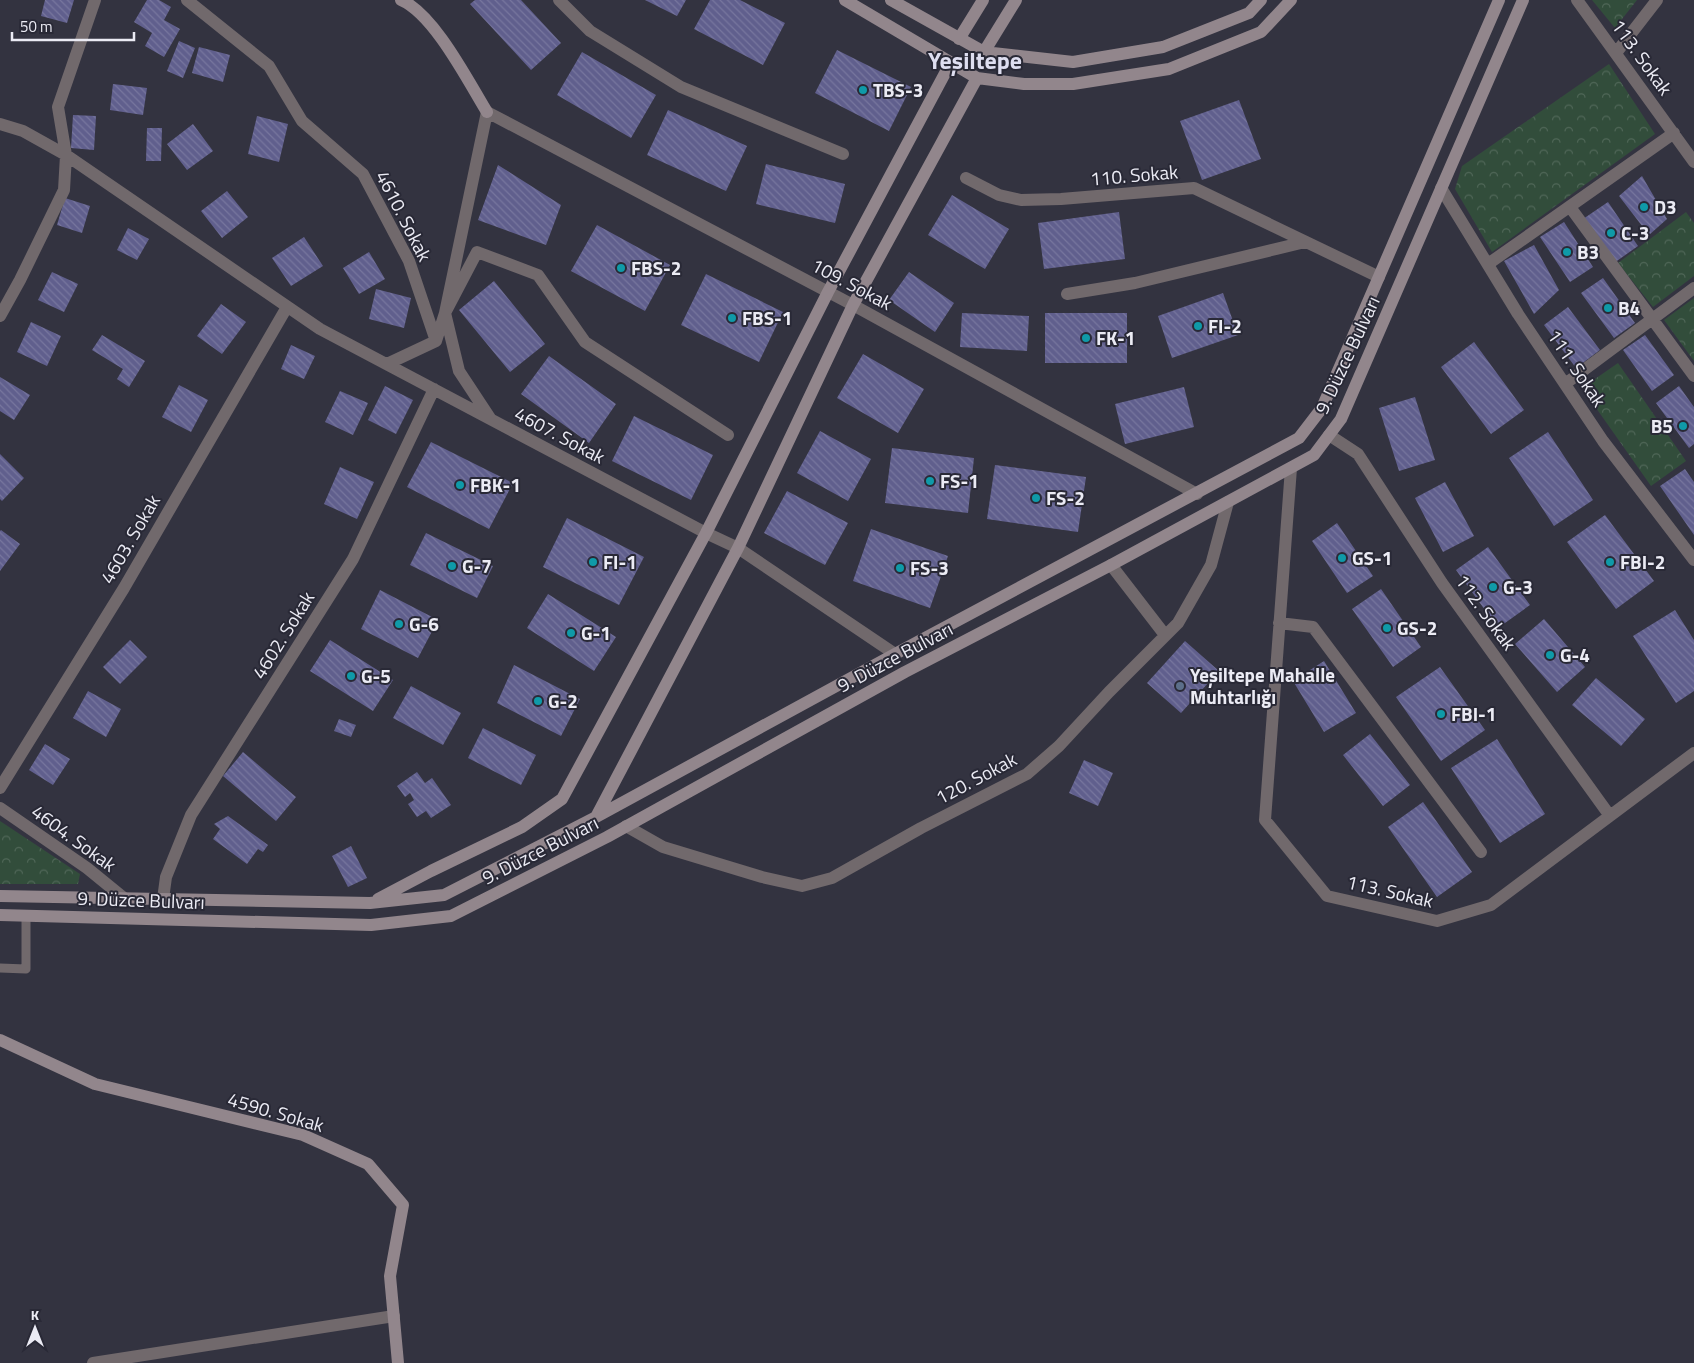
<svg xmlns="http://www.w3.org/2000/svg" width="1694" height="1363" font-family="'Titillium Web',sans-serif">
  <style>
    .forest { fill: url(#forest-crowns) }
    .building { fill: url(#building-back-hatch) }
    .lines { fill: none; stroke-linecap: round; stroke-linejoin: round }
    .lane { stroke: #71696c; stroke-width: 9 }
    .street { stroke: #71696c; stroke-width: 12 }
    .secondary { stroke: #92868c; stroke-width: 12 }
    .culture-dot { fill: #0f9aa8; stroke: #292936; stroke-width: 2 }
    .service-dot { fill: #5c6f8a; stroke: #292936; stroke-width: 2 }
    .labels { text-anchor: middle; stroke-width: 4; stroke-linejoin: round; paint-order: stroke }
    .street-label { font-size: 19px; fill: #ebebf4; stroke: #292936 }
    .poi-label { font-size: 19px; font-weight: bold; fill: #ebebf4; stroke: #292936; text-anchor: start }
    .district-label { font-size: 24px; font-weight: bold; fill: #dedef0; stroke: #292936 }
  </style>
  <defs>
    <pattern id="forest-crowns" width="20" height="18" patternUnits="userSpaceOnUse" patternTransform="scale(1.25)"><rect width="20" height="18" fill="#324d3b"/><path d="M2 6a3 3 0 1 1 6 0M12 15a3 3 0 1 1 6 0" fill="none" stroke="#506758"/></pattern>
    <pattern id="building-back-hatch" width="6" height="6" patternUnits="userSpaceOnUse" patternTransform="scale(1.25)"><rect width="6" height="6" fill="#605f8d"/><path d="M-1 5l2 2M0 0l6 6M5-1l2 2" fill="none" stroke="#77769e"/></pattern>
  </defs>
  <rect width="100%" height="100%" fill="#333340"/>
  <!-- forest -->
  <path class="forest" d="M1592,0H1637L1615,28Z
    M1609,64L1655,134L1492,252L1455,189L1462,166Z
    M1686,212L1694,223V276L1653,307L1618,263Z
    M1694,298V361L1664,320Z
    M1618,363L1686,461L1651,486L1582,388Z
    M0,821L80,874L78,884H0Z"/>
  <!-- building -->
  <path class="building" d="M45,0H74L67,23L41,16Z
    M147,0H159L171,7L164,20L180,29L164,57L145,46L152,33L134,22Z
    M475,0H521L561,43L531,70L470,4Z
    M645,0H686L677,16Z
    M710,0H740L785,23L763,65L694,29Z
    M179,41L195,48L183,78L167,71Z
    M199,47L230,55L223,82L192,73Z
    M837,50L911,87L889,131L815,93Z
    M582,52L656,95L631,138L557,95Z
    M113,84L147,88L143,115L110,110Z
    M1239,100L1261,159L1202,180L1180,121Z
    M668,110L747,146L726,191L647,155Z
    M73,115L96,116L94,150L71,148Z
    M257,116L288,124L279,162L248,154Z
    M193,124L213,151L187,170L167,144Z
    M147,128H162L161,161H146Z
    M766,164L845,184L835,223L756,204Z
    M498,165L561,205L546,245L478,220Z
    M1642,176L1667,219L1649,235L1619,196Z
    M227,191L248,217L222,238L201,211Z
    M952,195L1009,229L985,269L928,235Z
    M65,198L90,206L82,233L57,225Z
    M1608,202L1638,246L1614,263L1583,219Z
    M1119,212L1125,259L1044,269L1038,223Z
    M1564,222L1593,267L1570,282L1540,237Z
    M597,225L670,265L645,311L571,271Z
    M128,228L149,239L137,260L117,250Z
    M304,237L323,266L291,286L272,258Z
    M1534,245L1559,290L1534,314L1504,261Z
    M369,252L385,279L359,294L343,268Z
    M52,272L78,284L64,312L38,300Z
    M909,272L954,303L935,332L889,300Z
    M706,274L783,312L759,362L681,325Z
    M1603,278L1635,323L1614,338L1581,293Z
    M494,281L545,344L510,372L459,310Z
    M376,289L411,298L404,328L369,319Z
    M1223,293L1238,335L1172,358L1158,316Z
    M221,304L246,322L222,354L197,336Z
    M1568,307L1600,350L1576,368L1544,325Z
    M962,313L1029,316L1027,351L960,347Z
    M1045,313H1127V363H1045Z
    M31,322L61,336L47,366L17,352Z
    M102,335L145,361L129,387L117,379L123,369L92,350Z
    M1645,335L1674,375L1652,391L1623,350Z
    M1474,342L1524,410L1491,434L1441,367Z
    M291,345L315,356L304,379L281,369Z
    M863,354L924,389L898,433L837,398Z
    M549,356L616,404L589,443L521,394Z
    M0,377L30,395L14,420L0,411Z
    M179,385L208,400L191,432L162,417Z
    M385,386L413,400L396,434L368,420Z
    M1679,386L1694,407V444L1689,448L1656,403Z
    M1184,387L1194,427L1125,444L1115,404Z
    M340,391L368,403L353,435L325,422Z
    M1415,397L1435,460L1399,471L1379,408Z
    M634,416L713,455L691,500L612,461Z
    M820,431L871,459L848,501L797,473Z
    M1548,432L1593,500L1554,526L1509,458Z
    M431,442L513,483L489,529L407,487Z
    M892,448L974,458L968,513L885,503Z
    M0,454L24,478L2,501L0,499Z
    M995,465L1086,477L1078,532L987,519Z
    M340,467L374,482L357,519L324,504Z
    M1685,469L1694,482V535L1660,486Z
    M1445,482L1474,536L1443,552L1415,498Z
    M787,491L848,523L825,565L764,533Z
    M1605,515L1654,581L1616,609L1567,542Z
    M567,518L644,557L619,605L543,567Z
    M1337,523L1373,576L1347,593L1312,541Z
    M871,529L948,556L930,608L853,581Z
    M1,530L20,544L0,571V531Z
    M426,533L493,566L477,598L410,565Z
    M1488,547L1530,605L1498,628L1456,570Z
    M1381,589L1421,647L1393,667L1352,609Z
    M380,590L438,620L418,658L361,629Z
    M548,594L616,637L594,671L527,628Z
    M1675,610L1694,640V691L1676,703L1633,636Z
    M1544,619L1585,667L1557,692L1515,644Z
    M130,640L147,657L120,684L103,667Z
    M330,640L393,680L373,711L310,671Z
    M1185,641L1219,671L1181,713L1147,683Z
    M1324,661L1356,713L1324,732L1293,681Z
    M514,665L580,699L561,736L497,703Z
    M1440,667L1485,730L1441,761L1396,697Z
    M1596,678L1645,719L1621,746L1572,705Z
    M411,686L461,713L443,745L393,718Z
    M88,691L121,709L106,737L73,718Z
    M339,719L356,725L351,737L334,731Z
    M483,728L536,755L521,785L468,758Z
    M1370,734L1410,785L1383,806L1343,755Z
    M1497,739L1545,814L1500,843L1451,768Z
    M45,744L70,759L53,785L29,770Z
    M243,752L296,797L276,821L223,776Z
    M1084,760L1113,773L1098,806L1069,793Z
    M417,772L425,783L432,778L451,805L431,818L426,811L417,817L408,804L414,800L410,793L405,797L397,786Z
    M1423,802L1472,872L1437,897L1388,827Z
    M228,816L268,845L263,852L258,849L247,864L213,839L220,829L214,824Z
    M351,846L367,878L348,887L332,856Z"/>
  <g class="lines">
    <!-- lane -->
    <path class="lane" d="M0,968L26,969V916"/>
    <!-- street -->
    <path class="street" d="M95,0L58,107L66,155L320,329L706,533L738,548L895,654
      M187,0L269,66L302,121L363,174L409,261L436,341
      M559,0L590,31L681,87L843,154
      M1577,0L1694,162
      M1616,53L1657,0
      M0,124L23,131L66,155L64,190L20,280L0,316
      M966,178L999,195L1021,200L1061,199L1194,188L1379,277
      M1441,188L1518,314L1603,441L1694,560
      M1570,207L1694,376
      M1488,264L1674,133
      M1067,294L1135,283L1305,242
      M387,364L436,341L445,313L487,112L853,305L1197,494
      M1565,384L1694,288
      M490,418L459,371L445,313L477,252L538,275L585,342L728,435
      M1329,435L1358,454L1442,583L1610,816
      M1291,468L1265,820L1327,896L1437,921L1491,905L1694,753
      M1111,565L1165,635
      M1279,623L1313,627L1481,852
      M0,788L124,588L287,307
      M0,808L87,868L125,899
      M626,826L663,847L762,877L802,886L832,878L921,828L1027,774L1059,746L1109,692L1178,623L1211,565L1228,502
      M163,899L166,877L191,815L353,559L434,389
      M93,1363L394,1316"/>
    <!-- secondary -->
    <path class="secondary" d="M401,0C434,14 468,81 487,112
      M845,0L977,78L1024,84H1073L1169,69L1261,32L1291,0
      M891,0L984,52L1073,62L1163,47L1249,13L1261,0
      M959,39L983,0
      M984,52L1016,0
      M596,817L738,548L853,305L977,78
      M0,896L370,903L444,895L596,817L895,654L1299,438L1322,408L1499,0
      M378,899L431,871L522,827L562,799L706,533L828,292L951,62
      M0,915L371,925L451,916L607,837L905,672L1111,565L1314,455L1341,419L1523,0
      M0,1040L95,1084L303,1135L368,1164L403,1205L390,1276L398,1363"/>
  </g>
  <!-- markers -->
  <g class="culture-dot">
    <circle cx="863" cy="90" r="5"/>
    <circle cx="1644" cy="207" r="5"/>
    <circle cx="1611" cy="233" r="5"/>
    <circle cx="1567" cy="252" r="5"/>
    <circle cx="621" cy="268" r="5"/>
    <circle cx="1608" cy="308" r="5"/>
    <circle cx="732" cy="318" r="5"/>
    <circle cx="1198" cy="326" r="5"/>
    <circle cx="1086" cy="338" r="5"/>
    <circle cx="1683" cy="426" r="5"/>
    <circle cx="930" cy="481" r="5"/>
    <circle cx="460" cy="485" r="5"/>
    <circle cx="1036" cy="498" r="5"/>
    <circle cx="1342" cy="558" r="5"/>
    <circle cx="593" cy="562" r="5"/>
    <circle cx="1610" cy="562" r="5"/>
    <circle cx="452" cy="566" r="5"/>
    <circle cx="900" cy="568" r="5"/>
    <circle cx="1493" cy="587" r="5"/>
    <circle cx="399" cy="624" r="5"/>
    <circle cx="1387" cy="628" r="5"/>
    <circle cx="571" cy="633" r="5"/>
    <circle cx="1550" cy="655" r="5"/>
    <circle cx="351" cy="676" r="5"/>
    <circle cx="538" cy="701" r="5"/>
    <circle cx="1441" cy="714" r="5"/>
  </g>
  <circle class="service-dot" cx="1180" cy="686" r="5"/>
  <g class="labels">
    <!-- street labels -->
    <g class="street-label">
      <text transform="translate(1642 57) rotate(54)" y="7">113. Sokak</text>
      <text transform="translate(1134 175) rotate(-5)" y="7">110. Sokak</text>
      <text transform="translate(404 216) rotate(63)" y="7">4610. Sokak</text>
      <text transform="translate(852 284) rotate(28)" y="7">109. Sokak</text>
      <text transform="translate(1347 355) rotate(-65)" y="7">9. Düzce Bulvarı</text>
      <text transform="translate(1577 368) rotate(56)" y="7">111. Sokak</text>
      <text transform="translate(560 435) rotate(28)" y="7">4607. Sokak</text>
      <text transform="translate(130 539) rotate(-60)" y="7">4603. Sokak</text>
      <text transform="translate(1486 612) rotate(54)" y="7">112. Sokak</text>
      <text transform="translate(283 635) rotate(-58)" y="7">4602. Sokak</text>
      <text transform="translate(895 657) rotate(-28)" y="7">9. Düzce Bulvarı</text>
      <text transform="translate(976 778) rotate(-28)" y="7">120. Sokak</text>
      <text transform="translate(74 838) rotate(36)" y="7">4604. Sokak</text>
      <text transform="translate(540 850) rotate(-27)" y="7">9. Düzce Bulvarı</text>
      <text transform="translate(1390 891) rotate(13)" y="7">113. Sokak</text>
      <text transform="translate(141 900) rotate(2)" y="7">9. Düzce Bulvarı</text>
      <text transform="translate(276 1112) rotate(16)" y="7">4590. Sokak</text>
    </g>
    <!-- poi labels -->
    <g class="poi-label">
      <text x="873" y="97">TBS-3</text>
      <text x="1654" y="214">D3</text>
      <text x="1621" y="240">C-3</text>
      <text x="1577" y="259">B3</text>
      <text x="631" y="275">FBS-2</text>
      <text x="1618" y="315">B4</text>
      <text x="742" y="325">FBS-1</text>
      <text x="1208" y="333">FI-2</text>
      <text x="1096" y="345">FK-1</text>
      <text x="1673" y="433" text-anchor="end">B5</text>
      <text x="940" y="488">FS-1</text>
      <text x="470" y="492">FBK-1</text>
      <text x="1046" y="505">FS-2</text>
      <text x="1352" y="565">GS-1</text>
      <text x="603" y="569">FI-1</text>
      <text x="1620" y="569">FBI-2</text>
      <text x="462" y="573">G-7</text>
      <text x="910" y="575">FS-3</text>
      <text x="1503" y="594">G-3</text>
      <text x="409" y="631">G-6</text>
      <text x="1397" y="635">GS-2</text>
      <text x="581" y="640">G-1</text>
      <text x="1560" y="662">G-4</text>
      <text x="1190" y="682">Yeşiltepe Mahalle<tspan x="1190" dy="22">Muhtarlığı</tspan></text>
      <text x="361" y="683">G-5</text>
      <text x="548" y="708">G-2</text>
      <text x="1451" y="721">FBI-1</text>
    </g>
    <!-- district labels -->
    <g class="district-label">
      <text x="975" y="69">Yeşiltepe</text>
    </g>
  </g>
  <!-- north arrow -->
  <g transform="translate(35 1328)" stroke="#292936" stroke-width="4" paint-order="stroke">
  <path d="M0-4L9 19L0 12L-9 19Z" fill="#ebebf4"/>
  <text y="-8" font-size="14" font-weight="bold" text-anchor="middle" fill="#ebebf4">K</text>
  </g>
  <!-- scale -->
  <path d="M12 32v8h122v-8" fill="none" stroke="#ebebf4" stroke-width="2.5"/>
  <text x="20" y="32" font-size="15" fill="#ebebf4" stroke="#292936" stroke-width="4" paint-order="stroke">50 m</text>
</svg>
